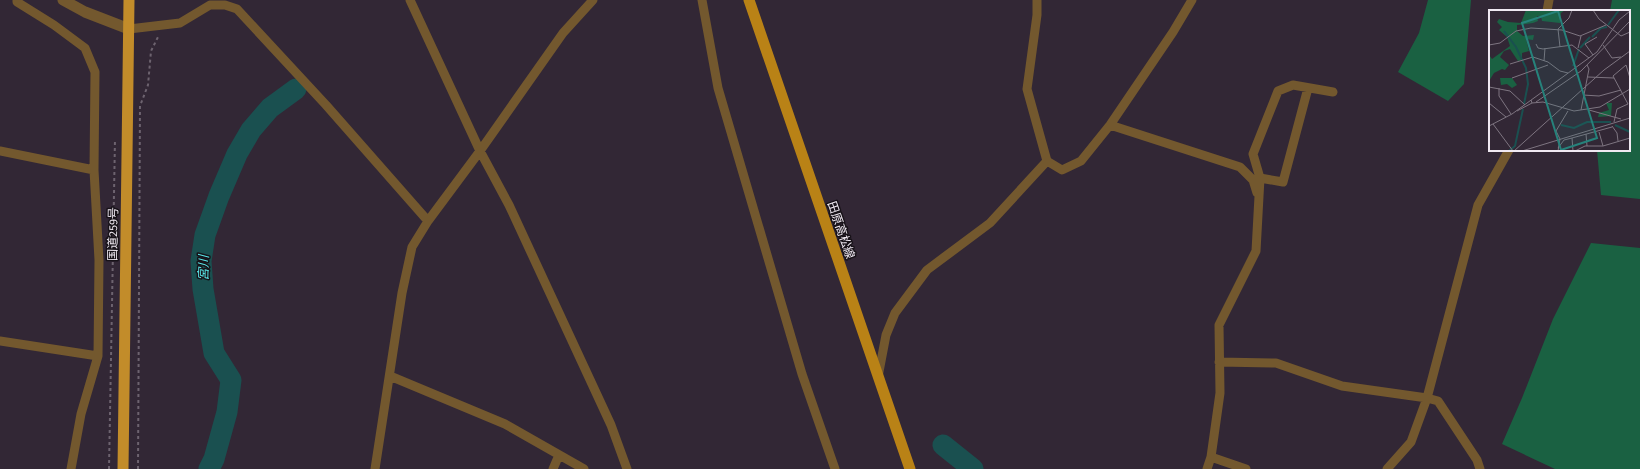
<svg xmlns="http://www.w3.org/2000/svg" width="1640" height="469" font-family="'Source Sans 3','Noto Sans JP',sans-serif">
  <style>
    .green { fill: #1a6142 }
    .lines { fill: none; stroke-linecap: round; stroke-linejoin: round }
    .river { stroke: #1a5050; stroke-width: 21 }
    .path { stroke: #6d636f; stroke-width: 2; stroke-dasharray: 3 3; stroke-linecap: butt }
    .minor { stroke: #73582e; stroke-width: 9 }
    .tertiary { stroke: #73582e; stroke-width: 11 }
    .primary { stroke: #b98216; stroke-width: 11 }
    .trunk { stroke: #c28c2a; stroke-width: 11 }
    .labels { text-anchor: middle; stroke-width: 3; stroke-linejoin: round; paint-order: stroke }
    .street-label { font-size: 12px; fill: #f0e9f2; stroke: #171218 }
    .water-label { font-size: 13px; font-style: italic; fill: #5aeaec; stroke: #171218 }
    .inset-river { fill: none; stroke: #1a5050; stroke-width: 2 }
    .inset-road { fill: none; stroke: #7e7581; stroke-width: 1 }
    .view { fill: #26827b; fill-opacity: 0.15; stroke: #26827b; stroke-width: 2 }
    .inset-edge { fill: none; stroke: #f0e9f2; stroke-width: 2 }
  </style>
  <rect width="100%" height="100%" fill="#322735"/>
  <!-- green -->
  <path class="green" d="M1428,0H1471L1464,84L1448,101L1398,72L1419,33Z
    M1612,0H1640V199L1601,195L1597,150H1629V11H1610Z
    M1591,243L1640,248V469H1555L1502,444L1522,398L1553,319Z"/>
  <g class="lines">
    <!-- river -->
    <path class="river" d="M943,445L973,469
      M209,469L214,459L227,412L231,380L214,353L203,289L201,261L205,235L219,196L237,154L251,130L270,108L296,89"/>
    <!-- path -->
    <path class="path" d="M109,469L115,139
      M138,469L140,106L148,85L151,51L159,35"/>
    <!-- minor -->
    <path class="minor" d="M17,0V2L54,25L85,48L95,72L94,170
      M410,0L480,151L509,205L611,425L627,469
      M702,0L718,88L802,374L835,469
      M1037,0V15L1027,89L1047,161L1062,170L1081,161L1110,125L1173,32L1192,0
      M1547,11L1549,0
      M129,29L180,23L210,5H225L237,9L326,105L428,221
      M1110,125L1240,167L1253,180L1257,193
      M0,151L94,170L99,260L98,356L81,414L71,469
      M1260,178L1283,182L1308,88
      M0,341L98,356
      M1219,362L1276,363L1342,386L1427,398L1438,401L1477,460L1480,469
      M390,376L505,424L584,469
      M878,377L886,335L895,313L927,270L990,223L1047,161
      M1211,457L1246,469
      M375,469L402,293L412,247L428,221L480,151L563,33L593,0
      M553,469L559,455
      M1207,469L1211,457L1220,393L1219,325L1256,251L1260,178L1253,154L1278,91L1293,85L1333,92
      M1387,469L1411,442L1427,398L1478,205L1509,150"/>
    <!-- tertiary -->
    <path class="tertiary" d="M63,0L85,12L129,29"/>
    <!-- primary -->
    <path class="primary" d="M749,0L910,469"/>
    <!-- trunk -->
    <path class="trunk" d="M123,469L129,0"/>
  </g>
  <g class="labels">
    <!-- street labels -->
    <g class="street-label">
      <text transform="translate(841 230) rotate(71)" y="4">田原高松線</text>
      <text transform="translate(113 234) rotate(-89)" y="4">国道259号</text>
    </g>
    <!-- water labels -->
    <g class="water-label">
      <text transform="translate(203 268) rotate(-89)" y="5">宮川</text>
    </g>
  </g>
  <!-- overview -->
  <g transform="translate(1489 10)">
    <rect width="141" height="141" fill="#322735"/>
    <path d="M37,0H76L72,3L71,13L53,11L52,6H48L49,11L44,13L28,15V21L34,26L45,25L44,30L37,29L40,41L33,43V50L29,51L21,39L15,41L11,47L20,55L16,60L13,59L5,63L0,71V45L3,49L21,36L18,27L10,20L13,17L8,12L10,9L19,12L32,13ZM11,68H23L28,75L23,78L18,74L12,75ZM117,93H123L122,106L109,107L110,103L120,100Z" fill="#1a6142"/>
    <path class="inset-river" d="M119,15L130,0M15,21L27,37L37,58L39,74L35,94M103,27L112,18L118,17M91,38L101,27M84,56L90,39M72,115L85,118L98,112H122M126,115L141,122M20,141L26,136L34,99"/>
    <path class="inset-road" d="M104,0L110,9L132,26L141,22M47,34L49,38L54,39L83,35L100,48M0,35L11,33L27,21L42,18L73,20L91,26L117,15M114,35L123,48L132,47M71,37L69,19L80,8L83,0M89,38L92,26M104,45L96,34L108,27M55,51L56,38M21,54L44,47L59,52L71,61L79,63M99,67L125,68M23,68L59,55M0,77L21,81L36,95M10,78V86L22,104M94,85L110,86L132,80M42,90L43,93L54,92L85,101L111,97L141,79M47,92L92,61L141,11M0,93L17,107M92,100L100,59L98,55M100,100L132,109M28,101L43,93M125,112L128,99L139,94L124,66L137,55L141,68M4,114L24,141M0,116L23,104L108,42L130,10L141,1M123,116L128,123L129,131M110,122L114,136M97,124L98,136M69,138L75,130L83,128M25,141L115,60L141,41M33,141L141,108M69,141L71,129L67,121L79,101M84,141L83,128L123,117M86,141L96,136H114L141,128"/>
    <path class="view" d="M69,1L108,128L72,140L33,13Z"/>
    <rect width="141" height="141" class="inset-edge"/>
  </g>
</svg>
